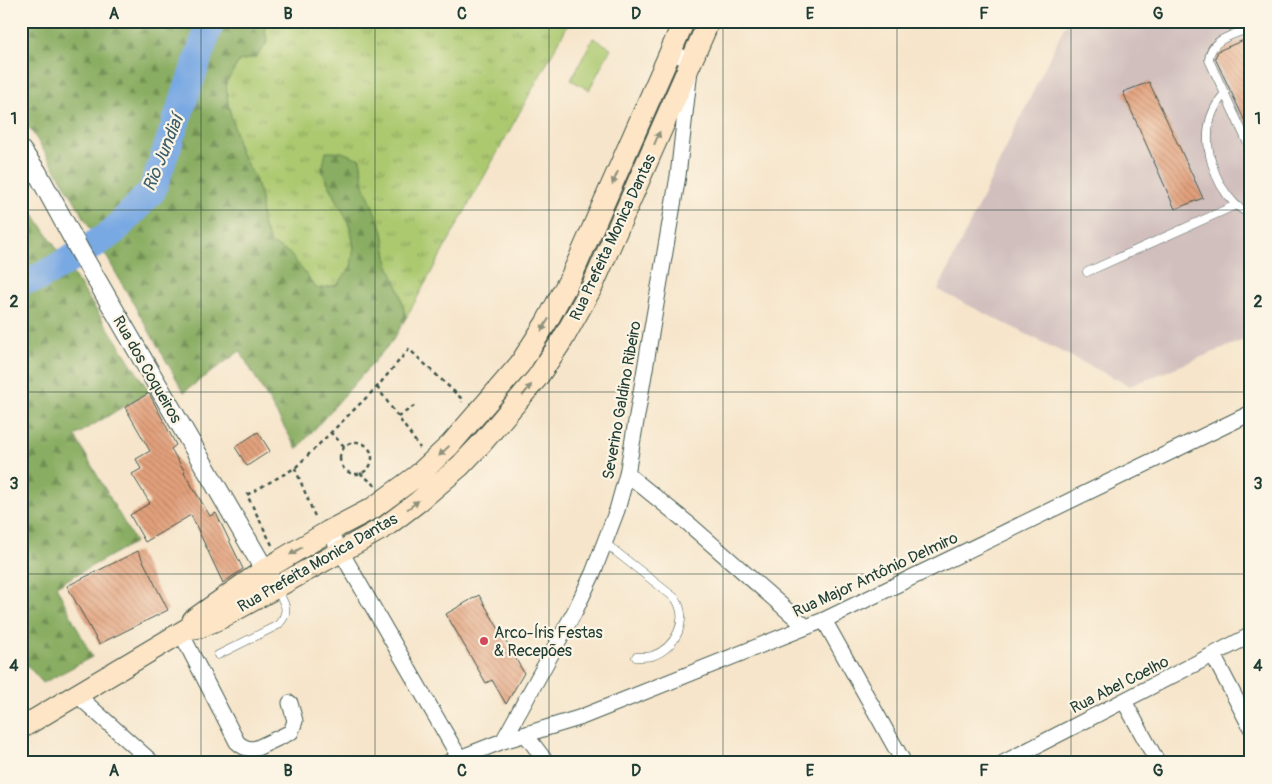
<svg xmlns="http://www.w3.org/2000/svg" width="1272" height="784" font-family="Pangolin,sans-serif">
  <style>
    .industrial { fill: #d1bfbe }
    .grass { fill: url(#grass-tufts); stroke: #668352 }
    .forest { fill: url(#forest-firs); stroke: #54754b }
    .pitch { fill: #acc970; stroke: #668352 }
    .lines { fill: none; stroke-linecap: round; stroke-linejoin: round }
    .river { stroke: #79a9e3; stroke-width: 28 }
    .building { fill: url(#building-back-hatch) }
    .service-casing { stroke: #3f564b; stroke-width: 9 }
    .minor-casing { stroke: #3f564b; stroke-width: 17 }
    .tertiary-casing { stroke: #3f564b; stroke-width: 21 }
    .secondary-casing { stroke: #3f564b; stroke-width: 23 }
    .path { stroke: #3f564b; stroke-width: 2.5; stroke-dasharray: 4 4; stroke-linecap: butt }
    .service { stroke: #fff; stroke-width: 8 }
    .minor { stroke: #fff; stroke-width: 15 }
    .tertiary { stroke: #fff; stroke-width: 19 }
    .secondary { stroke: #fde5c5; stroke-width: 21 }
    .oneway { fill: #8e917c }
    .grid { fill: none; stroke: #1f3d34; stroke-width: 1; stroke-opacity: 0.55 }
    .poi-dot { fill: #d1495b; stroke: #fcf5e5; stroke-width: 2 }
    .labels { text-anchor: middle; stroke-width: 4.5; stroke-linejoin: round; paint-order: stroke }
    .street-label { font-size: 16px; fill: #1f3d34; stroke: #fcf5e5 }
    .poi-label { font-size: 16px; fill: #1f3d34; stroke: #fcf5e5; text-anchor: start }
    .water-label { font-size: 18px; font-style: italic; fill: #3a5d69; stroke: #fcf5e5 }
    .neatline { fill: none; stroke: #1f3d34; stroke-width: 2 }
    .grid-label { font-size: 16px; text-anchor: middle; font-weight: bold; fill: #1f3d34 }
  </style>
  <defs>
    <pattern id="grass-tufts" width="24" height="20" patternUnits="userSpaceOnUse" patternTransform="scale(1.25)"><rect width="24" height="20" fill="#acc970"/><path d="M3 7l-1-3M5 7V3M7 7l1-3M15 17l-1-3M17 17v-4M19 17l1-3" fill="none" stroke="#8ba45d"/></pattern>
    <pattern id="forest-firs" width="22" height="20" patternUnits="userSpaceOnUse" patternTransform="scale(1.25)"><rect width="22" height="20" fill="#89ad62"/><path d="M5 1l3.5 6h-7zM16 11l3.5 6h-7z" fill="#6f8e52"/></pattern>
    <pattern id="building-back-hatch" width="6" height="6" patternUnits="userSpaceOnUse" patternTransform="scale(1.25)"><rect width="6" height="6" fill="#e3a07c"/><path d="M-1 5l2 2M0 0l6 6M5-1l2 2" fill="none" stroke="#b78466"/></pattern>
  </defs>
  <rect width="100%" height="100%" fill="#fcf5e5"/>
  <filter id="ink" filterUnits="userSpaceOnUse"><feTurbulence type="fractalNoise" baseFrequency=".02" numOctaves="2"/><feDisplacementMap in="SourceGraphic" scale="10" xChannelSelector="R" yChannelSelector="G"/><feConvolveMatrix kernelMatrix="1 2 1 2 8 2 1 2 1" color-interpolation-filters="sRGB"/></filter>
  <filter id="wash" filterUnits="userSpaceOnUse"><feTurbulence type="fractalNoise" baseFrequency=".0096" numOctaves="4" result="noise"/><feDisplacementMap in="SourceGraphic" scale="20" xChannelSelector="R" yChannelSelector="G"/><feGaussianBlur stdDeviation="1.12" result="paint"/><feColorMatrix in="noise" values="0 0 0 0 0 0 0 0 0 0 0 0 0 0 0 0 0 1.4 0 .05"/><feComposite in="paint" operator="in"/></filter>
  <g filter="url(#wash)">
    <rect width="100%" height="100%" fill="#f6e5cb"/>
    <!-- industrial -->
    <path class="industrial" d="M1067,21H1251V337L1130,386L938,290Z"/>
    <!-- grass -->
    <path class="grass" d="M264,21H570L406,318L399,290L388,263L383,232L364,185L360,159L322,170C334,200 362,232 351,266C349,273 341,279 337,285L317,289L290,254L270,242L262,222L261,199L255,178L240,152L228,103L226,83L239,61L256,57L267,43Z"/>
    <!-- forest -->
    <path class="forest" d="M21,21H264L267,43L256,57L239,61L226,83L228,103L240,152L255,178L261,199L262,223L270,242L290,254L317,289L337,285L351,267L354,247L350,226L322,170L326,152H342L360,159L364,185L383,232L388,263L399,290L406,318L393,340L297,449L240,351L184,392L73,198L31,130L21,121Z
      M21,194L149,391L75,436L135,542L56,586L92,657L43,683L25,663L21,662Z"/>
    <!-- pitch -->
    <path class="pitch" d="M593,38L611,48L589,90L571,80Z"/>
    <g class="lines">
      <!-- river -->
      <path class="river" d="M21,281L38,278L81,253L112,233L152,191L211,21"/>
    </g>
    <g id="blocks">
      <!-- building -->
      <path class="building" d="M1251,37V134L1215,58L1218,51Z
        M1149,82L1203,198L1175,209L1123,92Z
        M149,393L176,445L171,449L185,472L184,473L210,516L216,513L243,569L223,583L191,515L145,542L130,515L150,503L132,474L141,469L136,459L150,451L125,407Z
        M258,432L270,451L247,466L235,447Z
        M138,551L168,610L99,644L67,586Z
        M479,595L524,673L506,704L492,680L486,683L446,614Z"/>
    </g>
  </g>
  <g filter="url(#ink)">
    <use href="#blocks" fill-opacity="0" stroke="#3f564b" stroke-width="1"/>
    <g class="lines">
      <defs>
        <path id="service" d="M1251,28C1235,34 1209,39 1209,60L1251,150
          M1225,93C1219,100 1214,108 1211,117C1202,145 1214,183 1235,204C1239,208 1246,212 1251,215
          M1087,272L1236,205
          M606,544L675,598C690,619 676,648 652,656C647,657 642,657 636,657
          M218,655L278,625C291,611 285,603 276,589"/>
        <path id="minor" d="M627,474L690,525L806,627
          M329,531L459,757
          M824,620L904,763
          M181,633L237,742C243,748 249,750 257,748L291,732L295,721L290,703
          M1213,655L1251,728
          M77,695L153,763
          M1124,701L1158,763
          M526,735L547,763
          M503,741L575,611L593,573L617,510L627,474L678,176L691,61L671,52
          M447,763L503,741L579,718L824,620L1251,413
          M1003,763L1251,635"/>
        <path id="tertiary" d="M21,150L37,172L81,253L271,581"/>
        <path id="secondary" d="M193,620L264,570L329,531L373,508L418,475L450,445L520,364L546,323L572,275L684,21
          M21,728L187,629L200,627L221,618L385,527L418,502L460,466L481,444L537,378L563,339L592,287L709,21"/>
      </defs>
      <!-- service casing -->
      <use href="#service" class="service-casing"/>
      <!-- minor casing -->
      <use href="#minor" class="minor-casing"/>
      <!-- tertiary casing -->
      <use href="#tertiary" class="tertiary-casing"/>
      <!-- secondary casing -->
      <use href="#secondary" class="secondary-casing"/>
      <!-- path -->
      <path class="path" d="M377,387L420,448
        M398,417L417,404
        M330,432L345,447
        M340 458a16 16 0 1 1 32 0a16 16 0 1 1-32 0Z
        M295,468L316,519
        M360,473L376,486
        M272,545L247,495L295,468L377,387L409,349L463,400L462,402"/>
      <!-- service -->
      <use href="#service" class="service"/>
      <!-- minor -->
      <use href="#minor" class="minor"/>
      <!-- tertiary -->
      <use href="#tertiary" class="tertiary"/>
      <!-- secondary -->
      <use href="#secondary" class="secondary"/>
    </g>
    <!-- one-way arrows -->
    <defs><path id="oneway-solid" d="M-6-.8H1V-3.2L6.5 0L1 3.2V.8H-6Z" transform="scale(1.25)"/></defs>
    <g class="oneway">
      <use href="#oneway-solid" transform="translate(657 138) rotate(-67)"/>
      <use href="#oneway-solid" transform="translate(615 178) rotate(114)"/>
      <use href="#oneway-solid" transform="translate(545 325) rotate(121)"/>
      <use href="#oneway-solid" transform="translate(527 390) rotate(-51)"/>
      <use href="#oneway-solid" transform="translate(444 451) rotate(136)"/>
      <use href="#oneway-solid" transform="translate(413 505) rotate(-37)"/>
      <use href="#oneway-solid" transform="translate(296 551) rotate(149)"/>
    </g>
  </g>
  <!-- grid -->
  <path class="grid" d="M201,21V763M375,21V763M549,21V763M723,21V763M897,21V763M1071,21V763M21,210H1251M21,392H1251M21,574H1251"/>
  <!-- markers -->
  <circle class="poi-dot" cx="484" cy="641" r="5"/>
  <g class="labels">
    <!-- street labels -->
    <g class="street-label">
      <text transform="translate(612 237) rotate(-65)" y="6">Rua Prefeita Monica Dantas</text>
      <text transform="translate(148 369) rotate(60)" y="6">Rua dos Coqueiros</text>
      <text transform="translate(621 400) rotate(-80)" y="6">Severino Galdino Ribeiro</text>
      <text transform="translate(317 562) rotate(-30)" y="6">Rua Prefeita Monica Dantas</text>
      <text transform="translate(875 574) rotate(-25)" y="6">Rua Major Antônio Delmiro</text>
      <text transform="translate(1119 684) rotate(-27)" y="6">Rua Abel Coelho</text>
    </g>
    <!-- poi labels -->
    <g class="poi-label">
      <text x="494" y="638">Arco-Íris Festas<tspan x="494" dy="18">&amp; Recepões</tspan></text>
    </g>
    <!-- water labels -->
    <g class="water-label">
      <text transform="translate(163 153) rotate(-68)" y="6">Rio Jundiaí</text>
    </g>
  </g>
  <!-- margin -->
  <rect width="1272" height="784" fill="none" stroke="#fcf5e5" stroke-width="55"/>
  <rect x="28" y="28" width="1216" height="728" class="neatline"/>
  <g class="grid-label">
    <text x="114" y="19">A</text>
    <text x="288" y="19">B</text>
    <text x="462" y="19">C</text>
    <text x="636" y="19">D</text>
    <text x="810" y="19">E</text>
    <text x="984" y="19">F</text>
    <text x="1158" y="19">G</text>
    <text x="14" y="124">1</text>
    <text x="1258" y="124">1</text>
    <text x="14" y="307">2</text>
    <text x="1258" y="307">2</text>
    <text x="14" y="489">3</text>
    <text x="1258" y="489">3</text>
    <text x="14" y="671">4</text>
    <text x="1258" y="671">4</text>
    <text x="114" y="776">A</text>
    <text x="288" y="776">B</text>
    <text x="462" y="776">C</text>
    <text x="636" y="776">D</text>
    <text x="810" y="776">E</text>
    <text x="984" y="776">F</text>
    <text x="1158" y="776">G</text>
  </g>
</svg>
